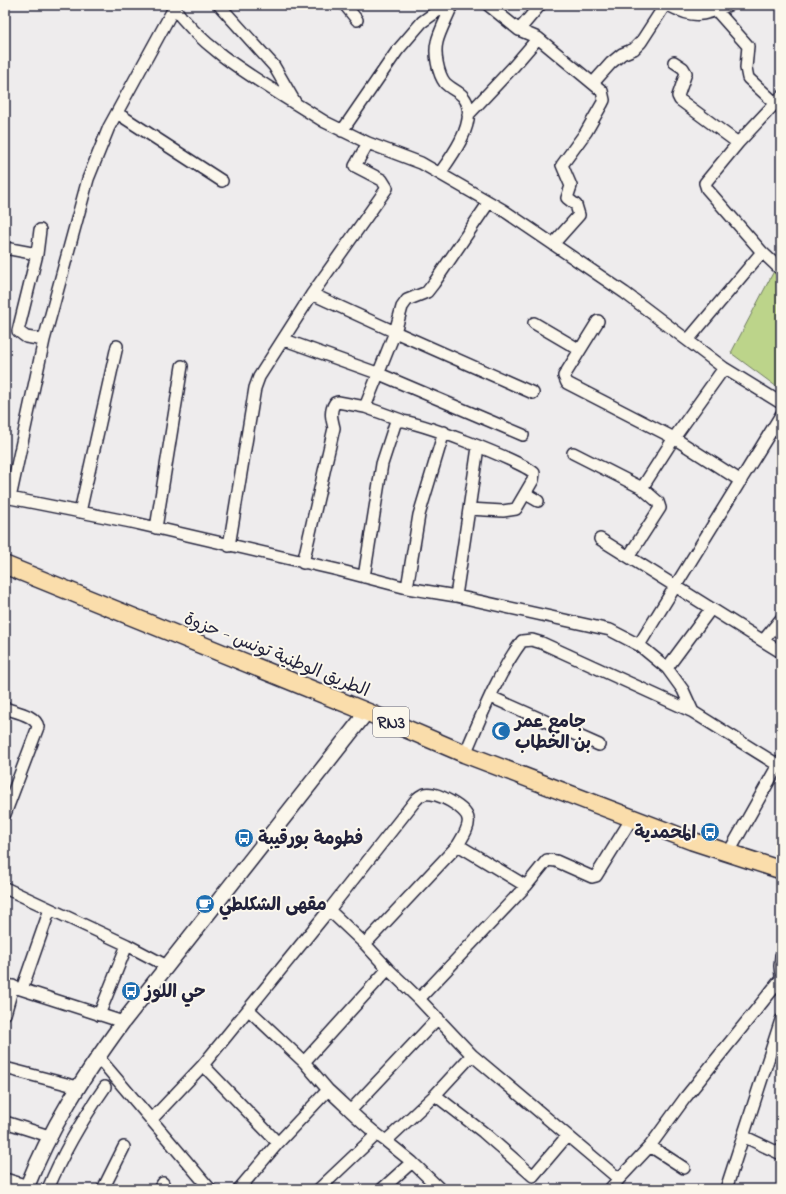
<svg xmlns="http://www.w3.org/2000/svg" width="786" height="1194" font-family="'Indie Flower','Playpen Sans Arabic',sans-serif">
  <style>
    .green { fill: #bcd48a; stroke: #6f7b62 }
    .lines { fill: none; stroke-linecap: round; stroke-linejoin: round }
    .minor-casing { stroke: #22223b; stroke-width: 14 }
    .tertiary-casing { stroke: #22223b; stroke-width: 17 }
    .primary-casing { stroke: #22223b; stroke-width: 20 }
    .minor { stroke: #fbf7ec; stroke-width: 11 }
    .tertiary { stroke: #fbf7ec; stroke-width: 14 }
    .primary { stroke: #faddab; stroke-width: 17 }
    .labels { text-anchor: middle; stroke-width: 4; stroke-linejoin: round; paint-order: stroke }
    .shield { fill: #fbf7ec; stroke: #636270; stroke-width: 1 }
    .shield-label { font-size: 17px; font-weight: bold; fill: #22223b }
    .street-label { font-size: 18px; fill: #22223b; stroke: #fbf7ec }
    .poi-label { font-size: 18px; font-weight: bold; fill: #22223b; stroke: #fbf7ec; text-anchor: start }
  </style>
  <rect width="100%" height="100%" fill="#eeeced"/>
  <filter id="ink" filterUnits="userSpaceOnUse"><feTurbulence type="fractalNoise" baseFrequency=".025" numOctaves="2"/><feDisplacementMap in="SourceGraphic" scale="8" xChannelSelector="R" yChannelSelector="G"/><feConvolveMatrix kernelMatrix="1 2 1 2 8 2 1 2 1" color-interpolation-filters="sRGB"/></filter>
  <g filter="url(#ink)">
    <!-- green -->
    <path class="green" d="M774,271L781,278V390L731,353Z"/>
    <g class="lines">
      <defs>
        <path id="minor" d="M172,5C202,48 251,76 294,103
          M219,5L274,66L296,104L325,122L368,143L421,163L503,210L625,293L724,368L781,403
          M345,5L357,20
          M488,5L519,30L538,38
          M668,5C695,19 701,16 729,5
          M716,10L748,46L746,68L748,78L775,103
          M519,30L540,5
          M674,62L683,68L686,73L678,96L680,100L738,143
          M593,83L611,63L622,54L634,49L641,42L665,5
          M117,113L222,181
          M468,115L514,66L538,38L602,91L604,100L602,104L586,132L562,165L571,186L567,198L576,205L579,215L554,243
          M342,131L397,51L422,22L436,12L452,5
          M440,173C452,156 472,129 468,107C465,92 454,92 445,83C438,74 434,53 437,42C439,32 448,16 452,5
          M489,202L434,283L427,292L407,300L402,307L395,332L533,393
          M5,248L37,254
          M762,252L707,189L705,183L738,143L781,97
          M598,321L564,376L567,383L674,438L741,481
          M534,323L580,350
          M44,340L88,179L109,127L174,8
          M285,340L377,373L523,435
          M688,340L762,252L781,270
          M365,407L401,420
          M573,453L642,488
          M526,494L538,501
          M5,497L131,522L338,570L407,588L456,596L610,630L639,645L667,668L683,690L693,712L778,765L729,852
          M10,498L44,340L26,337L18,331L37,254L40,230
          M469,509L478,447
          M80,512L117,346
          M156,528L182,366
          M600,539L763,641L781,619
          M229,546L255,388L259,377L312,294L387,188L382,180L355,166L368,143
          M629,556L660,508L658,502L642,488L674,438L724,368
          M303,563L334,428C332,419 329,412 335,403L338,402L365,407L395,332L312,294
          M364,577L382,464L395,424L398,421C412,418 523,462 534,473L533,480L516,509L503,511L469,509L456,596
          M407,588L419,515L444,432
          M763,641L781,652
          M639,645L781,415
          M667,668L710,610
          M491,697L599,745
          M5,708C15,712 36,715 38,727L5,814
          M465,754C481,717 498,673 522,641L532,640L542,643L693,712
          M5,888L127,945L167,966
          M365,944L458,845
          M781,956L780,966L781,976
          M5,984L123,1022
          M22,989L50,909
          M419,999L526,886
          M249,1010L304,1062L328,1090
          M5,1014L13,986
          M99,1015L127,945
          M472,1055L419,999L388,969L365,944L329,910L415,801C418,797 421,795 425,794C436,791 467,808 468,819C470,827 462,838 458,845L526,886L547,860L556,861L592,877L596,876L632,818
          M98,1057L210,1189
          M304,1062L388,969
          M203,1065L278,1143
          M5,1068L78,1087
          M435,1095L483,1132L533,1176L567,1136
          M351,1110L438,1018
          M152,1119L203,1065L329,910
          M5,1122L49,1136
          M743,1136L781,1154
          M386,1141L412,1162L440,1189
          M650,1146L684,1168
          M5,1179L28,1186
          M48,1189C63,1152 82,1120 105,1087
          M103,1189L124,1147
          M159,1189L163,1183
          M239,1189L278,1143L328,1090C347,1107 365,1127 386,1141L435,1095L472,1055L619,1179L650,1146L685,1098L781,979
          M319,1189L376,1135
          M382,1189L412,1162
          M610,1189L619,1179
          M726,1189L781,1020"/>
        <path id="tertiary" d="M26,1189C51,1126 83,1077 123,1022L367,712"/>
        <path id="primary" d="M5,565L367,712L465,754L692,841L781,870"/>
      </defs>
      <!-- minor casing -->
      <use href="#minor" class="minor-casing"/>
      <!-- tertiary casing -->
      <use href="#tertiary" class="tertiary-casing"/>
      <!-- primary casing -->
      <use href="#primary" class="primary-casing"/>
      <!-- minor -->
      <use href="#minor" class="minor"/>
      <!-- tertiary -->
      <use href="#tertiary" class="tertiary"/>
      <!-- primary -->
      <use href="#primary" class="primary"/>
    </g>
  </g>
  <!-- icons -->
  <defs>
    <symbol id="mosque-disc" viewBox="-11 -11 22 22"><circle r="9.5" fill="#1f6fb2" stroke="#fbf7ec"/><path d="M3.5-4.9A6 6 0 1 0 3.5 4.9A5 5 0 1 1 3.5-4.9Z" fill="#fff"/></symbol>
    <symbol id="bus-disc" viewBox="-11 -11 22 22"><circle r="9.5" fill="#1f6fb2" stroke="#fbf7ec"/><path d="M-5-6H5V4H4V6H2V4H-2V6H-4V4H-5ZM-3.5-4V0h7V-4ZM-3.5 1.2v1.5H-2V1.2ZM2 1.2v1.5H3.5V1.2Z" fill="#fff"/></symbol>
    <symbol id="cafe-disc" viewBox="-11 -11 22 22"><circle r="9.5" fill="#1f6fb2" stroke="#fbf7ec"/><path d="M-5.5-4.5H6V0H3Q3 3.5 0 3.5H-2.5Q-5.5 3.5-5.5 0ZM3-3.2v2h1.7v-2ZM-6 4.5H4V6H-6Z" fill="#fff"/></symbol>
  </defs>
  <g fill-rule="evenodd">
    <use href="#mosque-disc" x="490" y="720" width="22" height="22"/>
    <use href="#bus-disc" x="699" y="821" width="22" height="22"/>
    <use href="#bus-disc" x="233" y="827" width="22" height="22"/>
    <use href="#cafe-disc" x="194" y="893" width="22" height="22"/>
    <use href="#bus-disc" x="120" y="980" width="22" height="22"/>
  </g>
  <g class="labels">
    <!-- shield labels -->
    <rect class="shield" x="373" y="707" width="36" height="30" rx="3"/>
    <g class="shield-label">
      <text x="391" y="728">RN3</text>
    </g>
    <!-- street labels -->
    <g class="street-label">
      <text transform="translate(277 654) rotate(22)" y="6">الطريق الوطنية تونس - حزوة</text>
    </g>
    <!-- poi labels -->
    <g class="poi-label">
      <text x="515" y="727">جامع عمر<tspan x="515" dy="21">بن الخطاب</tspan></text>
      <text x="696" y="838" text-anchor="end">المحمدية</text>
      <text x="258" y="844">فطومة بورقيبة</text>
      <text x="219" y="910">مقهى الشكلطي</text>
      <text x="145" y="997">حي اللوز</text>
    </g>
  </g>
  <!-- margin -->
  <rect width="786" height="1194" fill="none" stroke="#fbf7ec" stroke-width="20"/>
  <rect x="10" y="10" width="766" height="1174" fill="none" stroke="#22223b" stroke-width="1.5" filter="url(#ink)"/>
</svg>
